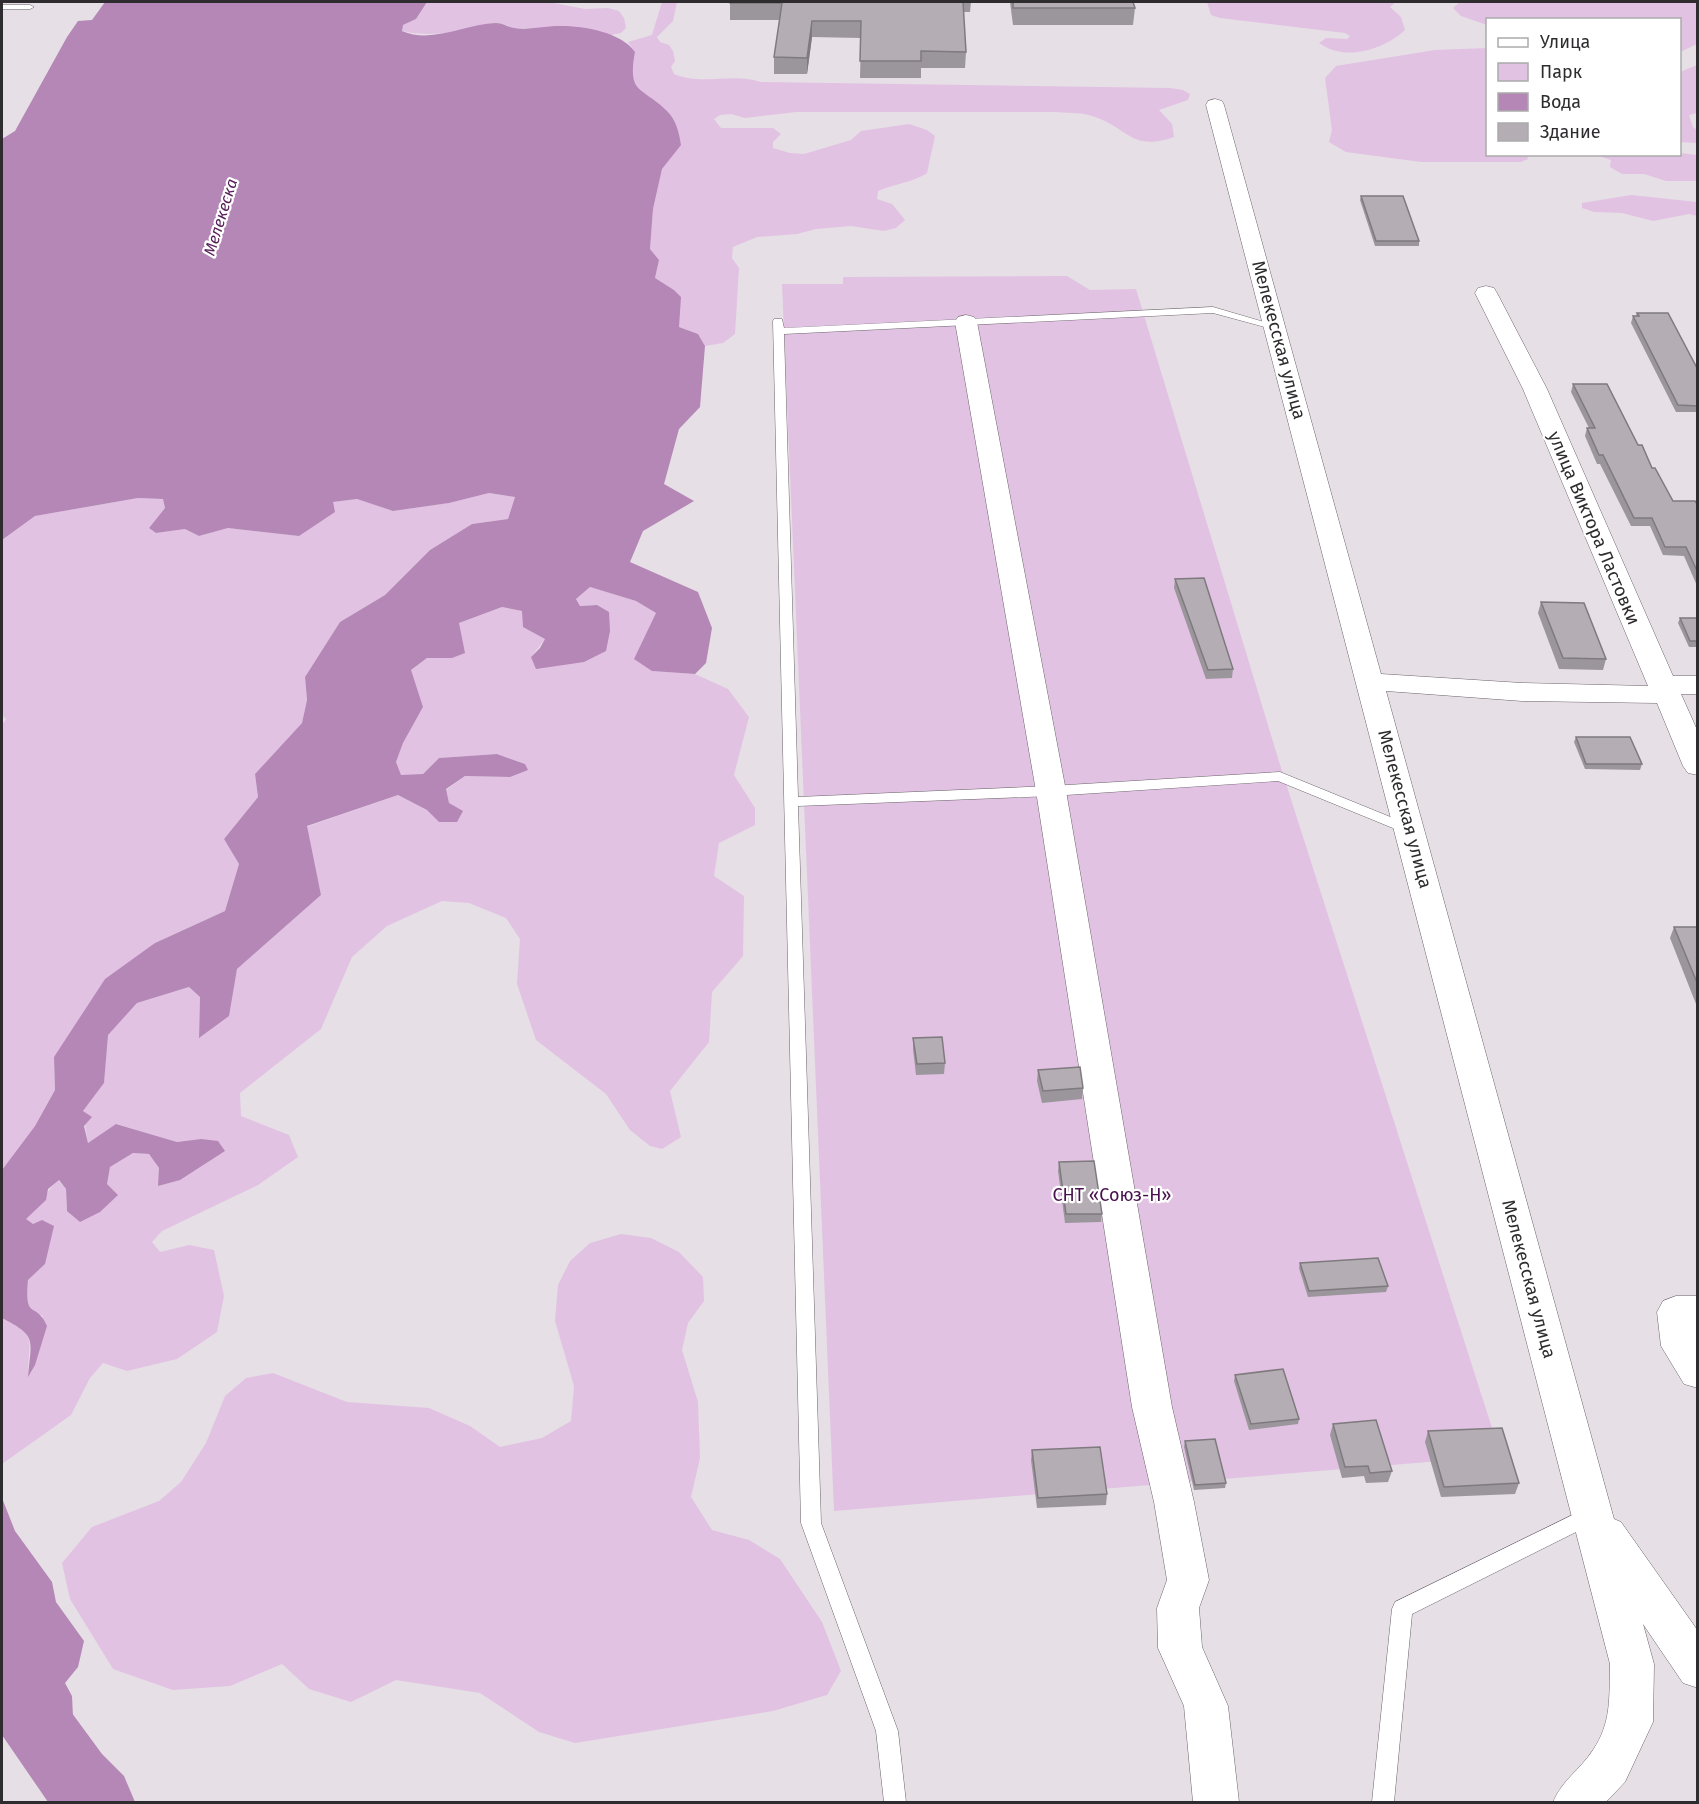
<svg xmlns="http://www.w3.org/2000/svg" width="1699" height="1804" font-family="'Fira Sans',sans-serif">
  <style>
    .green { fill: #e2c2e2 }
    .water { fill: #b487b6 }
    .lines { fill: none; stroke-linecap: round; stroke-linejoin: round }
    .river { fill: #b487b6; fill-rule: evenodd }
    .service-casing { stroke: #6b656b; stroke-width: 1 }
    .minor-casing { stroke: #6b656b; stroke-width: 1 }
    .service { fill: #fff; fill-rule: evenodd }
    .minor { fill: #fff; fill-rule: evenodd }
    .wall { fill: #9b969b }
    .shaded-wall { fill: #7e7a7e }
    .building { fill: #b4aeb4; stroke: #7e7a7e; stroke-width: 1.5 }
    .labels { text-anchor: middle; stroke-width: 4.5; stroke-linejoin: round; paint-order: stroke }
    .far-water-label { font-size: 16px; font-style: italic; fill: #57205b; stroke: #fff }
    .street-label { font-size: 18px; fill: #2e2c2e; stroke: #fff }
    .park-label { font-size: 18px; fill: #48104c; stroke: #fff }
  </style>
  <rect width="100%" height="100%" fill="#e6dfe6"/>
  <!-- green -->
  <path class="green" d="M427,2H548L585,9L608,8L619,11L624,18L626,28L621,33L611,35L579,28H512L507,25C480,28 425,40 401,30L403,25L416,19Z
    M662,2H677L673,21L657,37L660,42L669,45L673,51L675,61L671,67L674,74C703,86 732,72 761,82L1170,88L1183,90L1190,94L1188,100L1159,110L1172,124L1174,137C1130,152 1130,128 1092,116C1080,112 1066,113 1054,112H796L745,118L731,114L720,115L714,119L721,128H773L781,134L773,142V148L790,153L804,154L851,140L861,131L909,124L927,130L935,136L927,173C916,181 892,185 878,191L877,199L892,204L905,220L896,228L884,231L851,226L816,229L797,234L757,237L733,247L732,258L739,268L735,334L723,343L705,346L698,334L679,327L674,290L655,278L659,260L650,249L653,209L662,169L681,144L667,111L638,90L631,73L635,52L628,42L652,35Z
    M1207,2H1396L1390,7L1401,17L1405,30C1383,50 1345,62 1319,43L1326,38L1347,39L1350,36L1345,33L1220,18L1211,15Z
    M1460,2H1697V44L1680,52V20H1488L1487,25L1461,16L1453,8Z
    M1487,48L1488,154L1527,155L1528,159L1521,162H1421L1346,152L1329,142L1332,130L1325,78L1336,66L1435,50Z
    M1697,65V113L1689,115L1693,127L1697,130V143L1680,142V72Z
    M1680,153L1697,155V181H1666L1644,174H1622L1610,167L1611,160L1596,155L1680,154Z
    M1631,195L1697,202V216L1689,214L1653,221L1622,213L1594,212L1582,208V203Z
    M1067,276L1090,290L1136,289L1281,768L1501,1456L834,1511L782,284H843V277Z
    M489,493L515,497L508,519L472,524L430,550L385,595L340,622L305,677L307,700L302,723L255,774L258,797L224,839L239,864L225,911L155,943L54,1057L55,1090L35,1126L2,1170V725L6,719L2,715V540L35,516L138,498L163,499L165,508L149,528L156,533L185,529L199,536L228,528L299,536L333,502L357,499L393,511L448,503Z
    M590,587L636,601L656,613L652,671L695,674L728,689L749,717L734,775L755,808V825L719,843L714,876L744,896L743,956L712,992L709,1042L670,1091L681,1137L662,1149L650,1146L630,1130L606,1094L536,1040L517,984L520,939L506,918L469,903L442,901L387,926L352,957L321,1029L240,1093L241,1116L289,1135L298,1157L258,1185L162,1231L152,1242L160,1252L189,1245L214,1250L224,1296L217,1332L177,1359L127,1371L103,1363L90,1378L71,1415L2,1464V1318C39,1338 28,1338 28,1376L43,1316C23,1305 26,1302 28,1280L45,1264L33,1224L25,1219C41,1208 44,1193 58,1180L66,1189L67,1211L106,1185L110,1167L133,1153L149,1154L159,1168V1186L201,1139L177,1142L117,1124L88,1143L83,1111L104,1083L107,1035L137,1003L189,987L200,997L199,1037L228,1016L237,969L321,895L306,827L398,795L427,810L439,822L449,803L446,790L465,776L510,777L525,764L497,754L439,758L423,774L401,776L396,762L403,743L423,707L410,671L427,658H452L459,623L502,607L522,611L545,639L531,657L597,605L580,606L576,599Z
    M621,1234L651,1238L679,1252L703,1277L704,1301L688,1323L682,1350L698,1402L700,1458L691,1497L712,1530L749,1540L780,1559L822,1622L841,1671L827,1695L773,1711L575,1743L539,1732L480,1693L396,1680L351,1702L309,1689L282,1664L230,1686L173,1690L113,1669L70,1599L62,1563L92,1527L159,1501L181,1482L206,1443L225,1396L246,1378L273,1373L347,1402L429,1408L470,1426L500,1447L542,1438L571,1421L574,1386L555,1321L558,1285L570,1261L590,1243Z"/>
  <!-- water -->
  <path class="water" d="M105,2H427L416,19L403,25L402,31C432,44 465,24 496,23C503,23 508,27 514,28C527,30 541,27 555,26C579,25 621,31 635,52C627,95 642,86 667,111C676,120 679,132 681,145L662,169L653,209L650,249L659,260L655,278L674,290L681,297L679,327L698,334L705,346L700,407L679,429L664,484L694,501L643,531L630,562L698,592L712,628L706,663L695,674L652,671L634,659L656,613L636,601L590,587L576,599L580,606L597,605L609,612L610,631L606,651L584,662L536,669L531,657L540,648L545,639L523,627L522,611L502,607L459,623L465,653L452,658H427L411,670L423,707L403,743L396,762L401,775L423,774L439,758L497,754L525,764L528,770L510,777L465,776L446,789L449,803L463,811L457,822H439L427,810L398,795L307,826L321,895L237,969L229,1016L199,1038L200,997L189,987L137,1003L108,1035L104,1083L83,1111L92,1117L84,1126L88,1143L116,1124L177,1142L201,1139L218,1141L225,1151L180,1180L158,1186L159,1168L149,1154L133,1153L110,1167L107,1184L118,1195L100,1212L80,1222L67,1211L66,1189L59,1180L48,1189L46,1200L26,1219L33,1224L42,1220L54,1226L45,1264L28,1280C24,1322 36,1300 47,1326L35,1365L28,1377C31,1339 38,1337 2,1318V1170L35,1126L55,1090L54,1057L105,979L155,943L225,911L239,864L224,839L258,797L255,774L302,723L307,700L305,677L340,622L385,595L430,550L472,524L508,519L515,497L489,493L449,503L393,511L357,499L333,502L335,512L299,536L228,528L199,536L185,529L156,533L149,528L165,508L163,499L138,498L35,516L2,540V139L15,131L67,37L78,21L92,20Z
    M2,1498L15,1531L52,1582L56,1602L84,1641L78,1667L65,1683L72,1696L76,1780L2,1722Z"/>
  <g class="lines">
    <!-- river -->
    <path class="river" d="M2,1642L27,1652L102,1754L124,1776L135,1802H48L2,1735Z"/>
    <defs>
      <path id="service" d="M2,5H30L34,7L30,9H2Z
        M1213,307L1281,327L1276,330L1213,313L784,334L798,797L1051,786L1280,772L1415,827L1417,830L1415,833H1405L1278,781L1051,796L798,806L821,1523L898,1731L906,1802H884L876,1731L801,1523L773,321L774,319H782L784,328Z
        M1591,1506L1598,1509L1601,1515L1598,1521L1412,1614L1394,1802H1372L1392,1609L1395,1602Z"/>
      <path id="minor" d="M1215,99L1222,101L1224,105L1381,674L1522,683L1648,686L1523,389L1475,293L1478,288L1486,286L1494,288L1497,293L1547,389L1673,676H1698V694H1681L1698,732V775L1688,773L1683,766L1657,703L1522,701L1386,691L1614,1519L1621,1522L1698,1631V1688L1683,1683L1643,1624L1654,1664L1653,1722L1625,1782L1606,1802H1553C1563,1779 1580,1770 1593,1750C1612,1722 1609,1696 1610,1664L1206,105L1208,101Z
        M966,315L974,317L977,322L1066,791L1172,1407L1194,1502L1209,1580L1199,1608L1202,1647L1228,1706L1239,1802H1193L1184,1706L1158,1648L1157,1608L1167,1580L1154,1502L1132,1407L1036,791L955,322L958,317Z
        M1676,1296H1698V1388L1684,1384L1661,1346L1657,1312L1663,1301Z"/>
    </defs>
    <!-- service casing -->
    <use href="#service" class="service-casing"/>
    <!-- minor casing -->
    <use href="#minor" class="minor-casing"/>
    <!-- service -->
    <use href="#service" class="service"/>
    <!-- minor -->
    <use href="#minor" class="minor"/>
  </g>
  <!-- wall -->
  <path class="wall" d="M730,2H971L970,12H963L966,52L965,68H921V78H860L861,38L812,37L807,74H774V57L780,20H730Z
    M1010,2H1133L1135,8L1133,25H1013Z
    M1361,196L1419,241V246H1375L1360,200Z
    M1637,313L1698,370V412H1676L1631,323L1633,316H1636Z
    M1573,384L1638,445L1673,501L1698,505V588L1684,556L1663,555L1650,526H1631L1600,464H1597L1585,436L1587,428H1589L1571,392Z
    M1175,579L1233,669L1232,678L1206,679L1174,588Z
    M1541,602L1606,659L1603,670L1559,669L1538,613Z
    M1680,618H1698V647H1689L1678,623Z
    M1576,737L1642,764L1640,770L1585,769L1574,742Z
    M1674,927H1698V1004H1696L1670,938Z
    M913,1038L945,1063L944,1074L916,1075L913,1049Z
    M1038,1070L1083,1088L1082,1099L1042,1103L1037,1081Z
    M1059,1162L1102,1214L1101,1222L1065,1223L1058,1171Z
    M1300,1263L1388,1286L1386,1292L1308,1297L1299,1268Z
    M1235,1375L1299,1419L1298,1424L1249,1430L1234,1381Z
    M1333,1424L1392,1471L1388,1482L1366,1483L1364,1476L1342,1478L1330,1435Z
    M1428,1431L1519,1483L1515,1494L1441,1497L1425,1442Z
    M1185,1441L1226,1483L1225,1488L1194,1490L1184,1447Z
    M1032,1450L1107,1494L1106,1505L1037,1508L1031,1460Z"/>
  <!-- shaded-wall -->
  <path class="shaded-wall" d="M812,21V37L807,74V58Z"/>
  <!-- building -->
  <path class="building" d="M730,2H963L966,52L921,51V61H860L861,21H812L807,58L774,57L782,3H730Z
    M1013,2H1133L1135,8H1013Z
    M1361,196H1403L1419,241H1376Z
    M1637,313H1668L1698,370V406L1678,405L1633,316H1639Z
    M1573,384H1607L1638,445H1642L1652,468H1655L1673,501H1695L1698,505V573L1686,547H1665L1652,518H1634L1603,455H1599L1587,428H1595Z
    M1204,578L1233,669L1208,670L1175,579Z
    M1541,602L1584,603L1606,659L1563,658Z
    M1680,618H1698V641H1690Z
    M1576,737H1630L1642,764H1586Z
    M1674,927H1698V985Z
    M942,1037L945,1063L917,1064L913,1038Z
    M1080,1067L1083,1088L1043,1091L1038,1070Z
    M1094,1161L1102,1214H1066L1059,1162Z
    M1378,1258L1388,1286L1309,1291L1300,1263Z
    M1283,1369L1299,1419L1251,1424L1235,1375Z
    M1376,1420L1392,1471L1370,1473L1368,1466L1345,1467L1333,1424Z
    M1502,1428L1519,1483L1444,1487L1428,1431Z
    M1215,1439L1226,1483L1195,1485L1185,1441Z
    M1100,1447L1107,1494L1038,1498L1032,1450Z"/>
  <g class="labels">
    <!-- far-water labels -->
    <g class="far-water-label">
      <text transform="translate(220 217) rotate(-73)" y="6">Мелекеска</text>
    </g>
    <!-- street labels -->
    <g class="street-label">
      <text transform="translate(1279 340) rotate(75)" y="6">Мелекесская улица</text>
      <text transform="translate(1594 528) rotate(67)" y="6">улица Виктора Ластовки</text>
      <text transform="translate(1405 809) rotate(75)" y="6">Мелекесская улица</text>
      <text transform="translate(1529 1279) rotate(75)" y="6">Мелекесская улица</text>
    </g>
    <!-- park labels -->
    <g class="park-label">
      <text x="1112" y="1201">СНТ «Союз-Н»</text>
    </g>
  </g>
  <!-- border -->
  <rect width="1699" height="1804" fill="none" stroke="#2e2c2e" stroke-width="6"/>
  <!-- legend -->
  <rect x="1486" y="18" width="195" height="138" fill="#ffffff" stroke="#ababab" stroke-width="1.5"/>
  <rect x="1498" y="38" width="30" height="9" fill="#ffffff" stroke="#ababab" stroke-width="1.5"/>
  <text x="1540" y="48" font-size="18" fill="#2e2c2e">Улица</text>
  <rect x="1498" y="63" width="30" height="18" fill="#e2c2e2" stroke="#ababab" stroke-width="1.5"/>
  <text x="1540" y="78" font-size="18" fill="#2e2c2e">Парк</text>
  <rect x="1498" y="93" width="30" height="18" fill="#b487b6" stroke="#ababab" stroke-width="1.5"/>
  <text x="1540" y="108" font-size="18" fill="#2e2c2e">Вода</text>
  <rect x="1498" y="123" width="30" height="18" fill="#b4aeb4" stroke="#ababab" stroke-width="1.5"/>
  <text x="1540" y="138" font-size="18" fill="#2e2c2e">Здание</text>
</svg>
